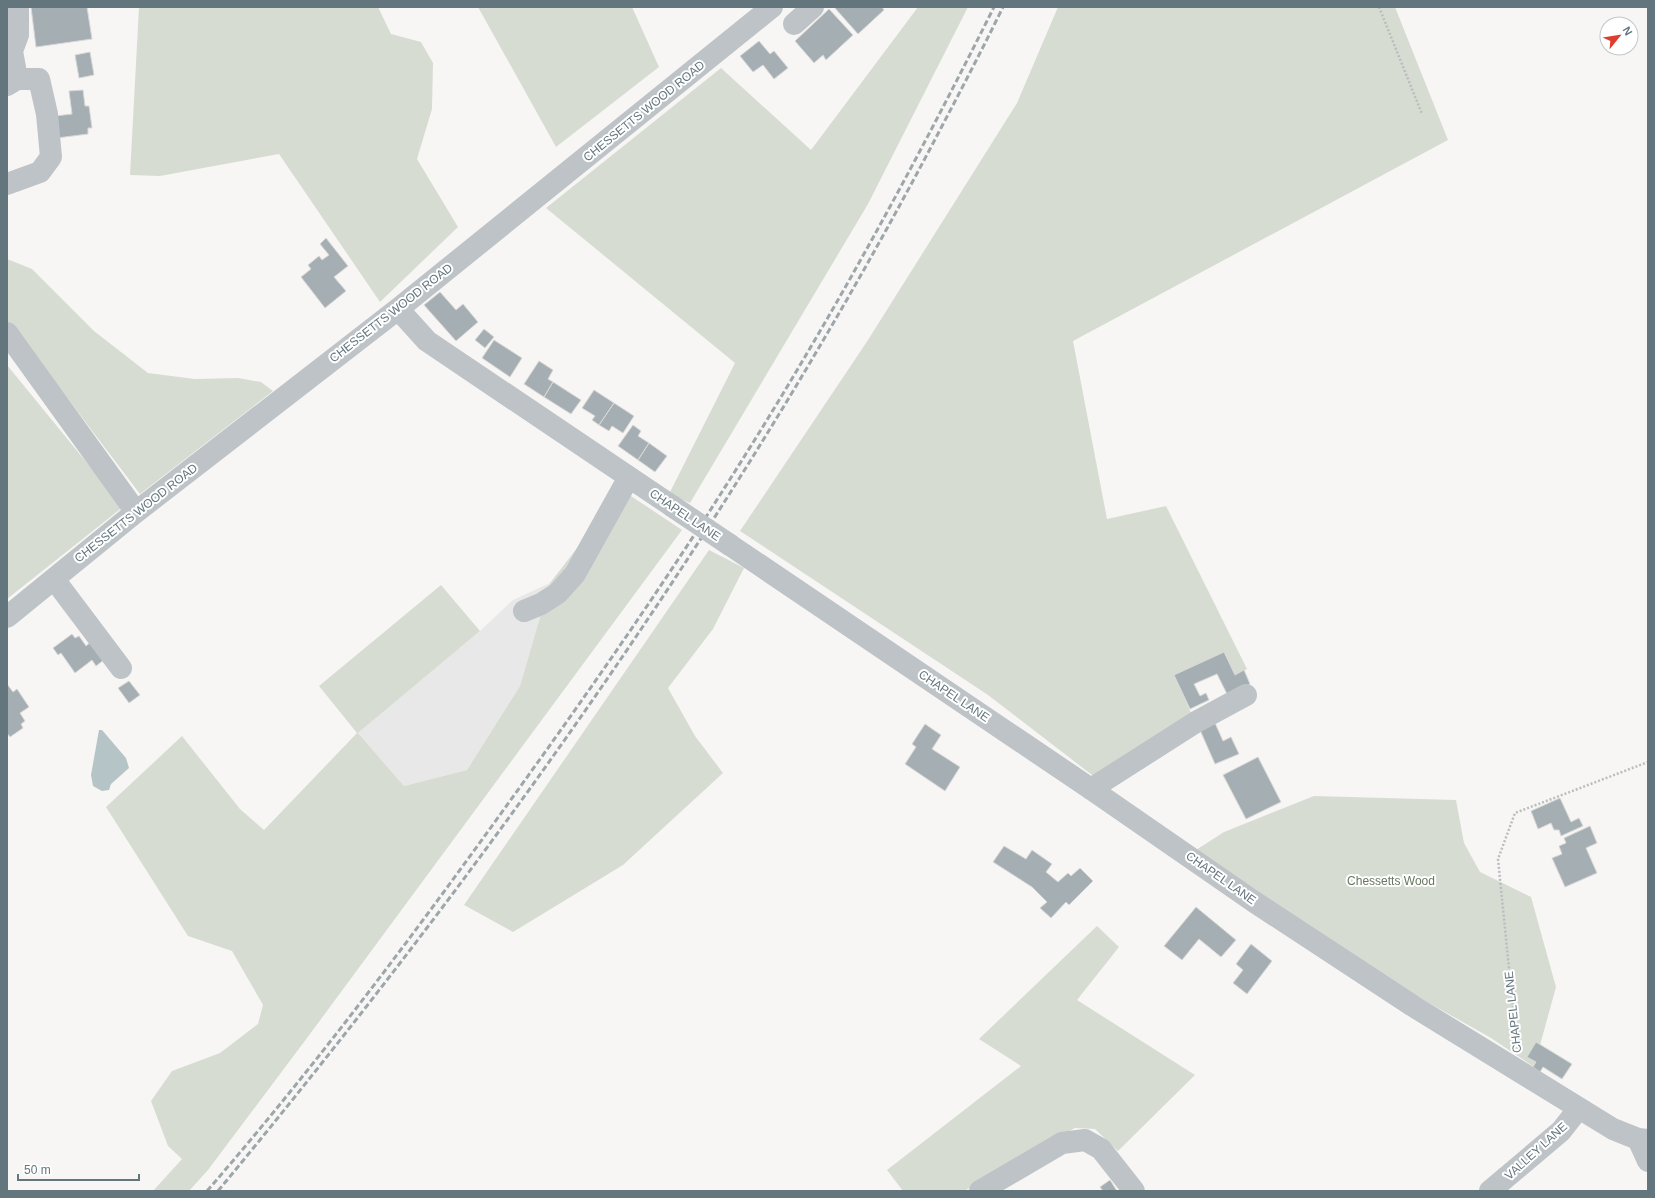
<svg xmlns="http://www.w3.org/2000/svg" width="1655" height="1198" font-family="Arial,sans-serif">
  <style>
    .built { fill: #e7e8e7 }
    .green { fill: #d7dcd3 }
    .water { fill: #b5c4c6 }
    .building { fill: #a5afb3; stroke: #d8d8d6 }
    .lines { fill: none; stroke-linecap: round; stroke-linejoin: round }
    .path { stroke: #babdbf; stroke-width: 2.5; stroke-dasharray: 2 2; stroke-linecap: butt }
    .minor { stroke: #bdc3c6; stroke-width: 22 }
    .rail { stroke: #9da6aa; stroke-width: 3; stroke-dasharray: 6 3; stroke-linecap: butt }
    .minor-bridge { stroke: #bdc3c6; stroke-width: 22 }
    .labels { text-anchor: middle; stroke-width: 4; stroke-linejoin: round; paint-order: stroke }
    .street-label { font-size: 12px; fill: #63767e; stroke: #fff }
    .park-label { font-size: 12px; fill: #687661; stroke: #fff }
  </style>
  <rect width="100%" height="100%" fill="#f7f6f4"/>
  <!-- built -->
  <path class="built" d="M550,583L520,686L467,770L404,786L358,733L480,631L513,600Z"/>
  <!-- green -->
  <path class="green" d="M139,7H378L391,34L421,42L433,63L432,109L417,159L458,227L380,302L279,154L160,176L130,175Z
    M478,7H632L659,67L556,147Z
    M918,7H968L868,204L690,503L669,494L735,363L546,208L721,68L811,150Z
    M1058,7H1395L1448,140L1073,341L1107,519L1166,506L1247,669L1235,675L1224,652L1174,675L1192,715L1096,778L988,695L740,531L868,340L1017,103Z
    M7,259L32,269L94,331L148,373L195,379L238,378L261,382L273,391L140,494L21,337L7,327Z
    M7,365L123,507L7,599Z
    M622,490L682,530L310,1034L208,1170L189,1191H153L182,1159L168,1146L151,1101L172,1071L220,1053L258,1024L263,1005L232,951L188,936L106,807L182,736L240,809L264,830L357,733L319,686L441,585L480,631L358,733L404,786L467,770L520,686L550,583Z
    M709,550L744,568L713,629L668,688L695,736L723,773L623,865L513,932L464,905Z
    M1314,796L1456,800L1464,843L1480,872L1531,897L1556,987L1534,1067L1491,1038L1392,982L1196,850L1224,832Z
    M1097,926L1119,947L1077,1000L1195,1075L1118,1151L1095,1129L1075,1128L964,1191H903L887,1170L1021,1066L979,1039Z"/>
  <!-- water -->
  <path class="water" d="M99,730H102L126,758L129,768L111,784L109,790L102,791L93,786L91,775Z"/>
  <!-- building -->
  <path class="building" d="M31,7H87L92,39L36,47Z
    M834,7H882L884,10L858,34Z
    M829,9L853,35L826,60L823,55L814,63L795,41Z
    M759,41L770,54L774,51L788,68L774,79L763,65L753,72L740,56Z
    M90,52L94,75L79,78L75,55Z
    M83,90L85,106H89L92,128H88V134L57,138L55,116L72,114L69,91Z
    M326,238L348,266L334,277L346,291L325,308L301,277L311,269L308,265L319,256L322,260L329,255L320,244Z
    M440,292L456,310L463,304L478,322L456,341L424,305Z
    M484,329L494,337L485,348L475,340Z
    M494,340L522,358L510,377L482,358Z
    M539,361L553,370L548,379L553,382L544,397L524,384Z
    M553,382L581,400L571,414L544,397Z
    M594,390L614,403L599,425L592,420L595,416L582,408Z
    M614,403L634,416L623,433L612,426L609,431L599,425Z
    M633,425L641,431L638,436L649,443L638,460L618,446Z
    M649,443L667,456L655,472L638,460Z
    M72,634L75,638L79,636L86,646L92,641L105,659L96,666L92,660L75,673L61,653L58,655L53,648Z
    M1224,652L1235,675L1244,670L1250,684L1227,694L1217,674L1194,684L1200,696L1206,693L1209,700L1190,709L1174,675Z
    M129,681L140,695L129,703L118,688Z
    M7,684L13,692L17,689L29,707L20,713L25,721L21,724L23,728L10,737L7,733Z
    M1215,723L1223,741L1231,737L1239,754L1215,764L1200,730Z
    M925,724L941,735L932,749L960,767L945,791L905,764L916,747L912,744Z
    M1258,757L1281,802L1246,819L1223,775Z
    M1560,798L1571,822L1579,818L1583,826L1561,836L1559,830H1554L1551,823L1538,829L1531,811Z
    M1590,826L1597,843L1586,848L1597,873L1565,887L1552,858L1562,854L1559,846L1566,843L1564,838Z
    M1004,846L1026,859L1032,850L1052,864L1046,872L1058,882L1068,873L1071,876L1080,868L1093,881L1069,905L1066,902L1051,918L1040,908L1047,902L1032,887L993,862Z
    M1196,907L1236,940L1221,957L1199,939L1182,960L1164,946Z
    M1251,944L1272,961L1247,994L1233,983L1243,970L1236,964Z
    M1536,1042L1572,1064L1562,1079L1543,1067L1540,1072L1533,1067L1536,1062L1527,1057Z
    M1110,1180L1117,1191H1103L1100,1187Z"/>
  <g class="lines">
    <!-- path -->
    <path class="path" d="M1379,7L1422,114
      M1517,1048L1498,859L1515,813L1648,762"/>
    <!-- minor -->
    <path class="minor" d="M794,24L813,7
      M17,79L12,51L18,35V7
      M7,85L17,79H39L47,114L51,157L40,172L7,184
      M398,309L427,341L672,506
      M7,333L136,512
      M730,545L1091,789L1253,901L1413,1006L1613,1129L1638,1139L1648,1140
      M54,579L121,668
      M524,611L541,604L558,593L575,574L629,477
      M7,617L136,512L398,309L772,7
      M1091,789L1196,722L1246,695
      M1638,1139L1648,1161
      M980,1191L1062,1143L1085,1140L1101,1149L1134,1191
      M1490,1191L1561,1131L1579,1108"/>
    <!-- rail -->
    <path class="rail" d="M207,1191C307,1076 400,953 489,830C573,714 656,597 732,476C828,325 914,167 994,7
      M218,1191C492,860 742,509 941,128C962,88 983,48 1003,7"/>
    <!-- minor-bridge -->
    <path class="minor-bridge" d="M672,506L730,545"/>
  </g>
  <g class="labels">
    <!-- street labels -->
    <g class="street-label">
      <text transform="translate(644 111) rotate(-39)" y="4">CHESSETTS WOOD ROAD</text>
      <text transform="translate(391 313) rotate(-38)" y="4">CHESSETTS WOOD ROAD</text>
      <text transform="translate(136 513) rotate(-38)" y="4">CHESSETTS WOOD ROAD</text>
      <text transform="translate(685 515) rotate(34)" y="4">CHAPEL LANE</text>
      <text transform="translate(954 696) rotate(34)" y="4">CHAPEL LANE</text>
      <text transform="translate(1221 878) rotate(35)" y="4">CHAPEL LANE</text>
      <text transform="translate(1513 1012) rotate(-96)" y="4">CHAPEL LANE</text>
      <text transform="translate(1536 1151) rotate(-42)" y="4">VALLEY LANE</text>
    </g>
    <!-- park labels -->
    <g class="park-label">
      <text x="1391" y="885">Chessetts Wood</text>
    </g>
  </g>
  <!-- border -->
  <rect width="1655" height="1198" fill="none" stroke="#63767e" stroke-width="16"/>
  <!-- north arrow -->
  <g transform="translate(1619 36) rotate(60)"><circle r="19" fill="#ffffff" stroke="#c1c8cb"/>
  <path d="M0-3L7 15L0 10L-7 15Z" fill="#de3d2d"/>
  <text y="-6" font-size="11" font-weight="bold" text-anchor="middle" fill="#63767e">N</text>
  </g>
  <!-- scale -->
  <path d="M18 1174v6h121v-6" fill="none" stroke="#63767e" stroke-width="2"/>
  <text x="24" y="1174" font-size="12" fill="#63767e" stroke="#ffffff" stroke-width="3" paint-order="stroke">50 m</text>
</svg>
